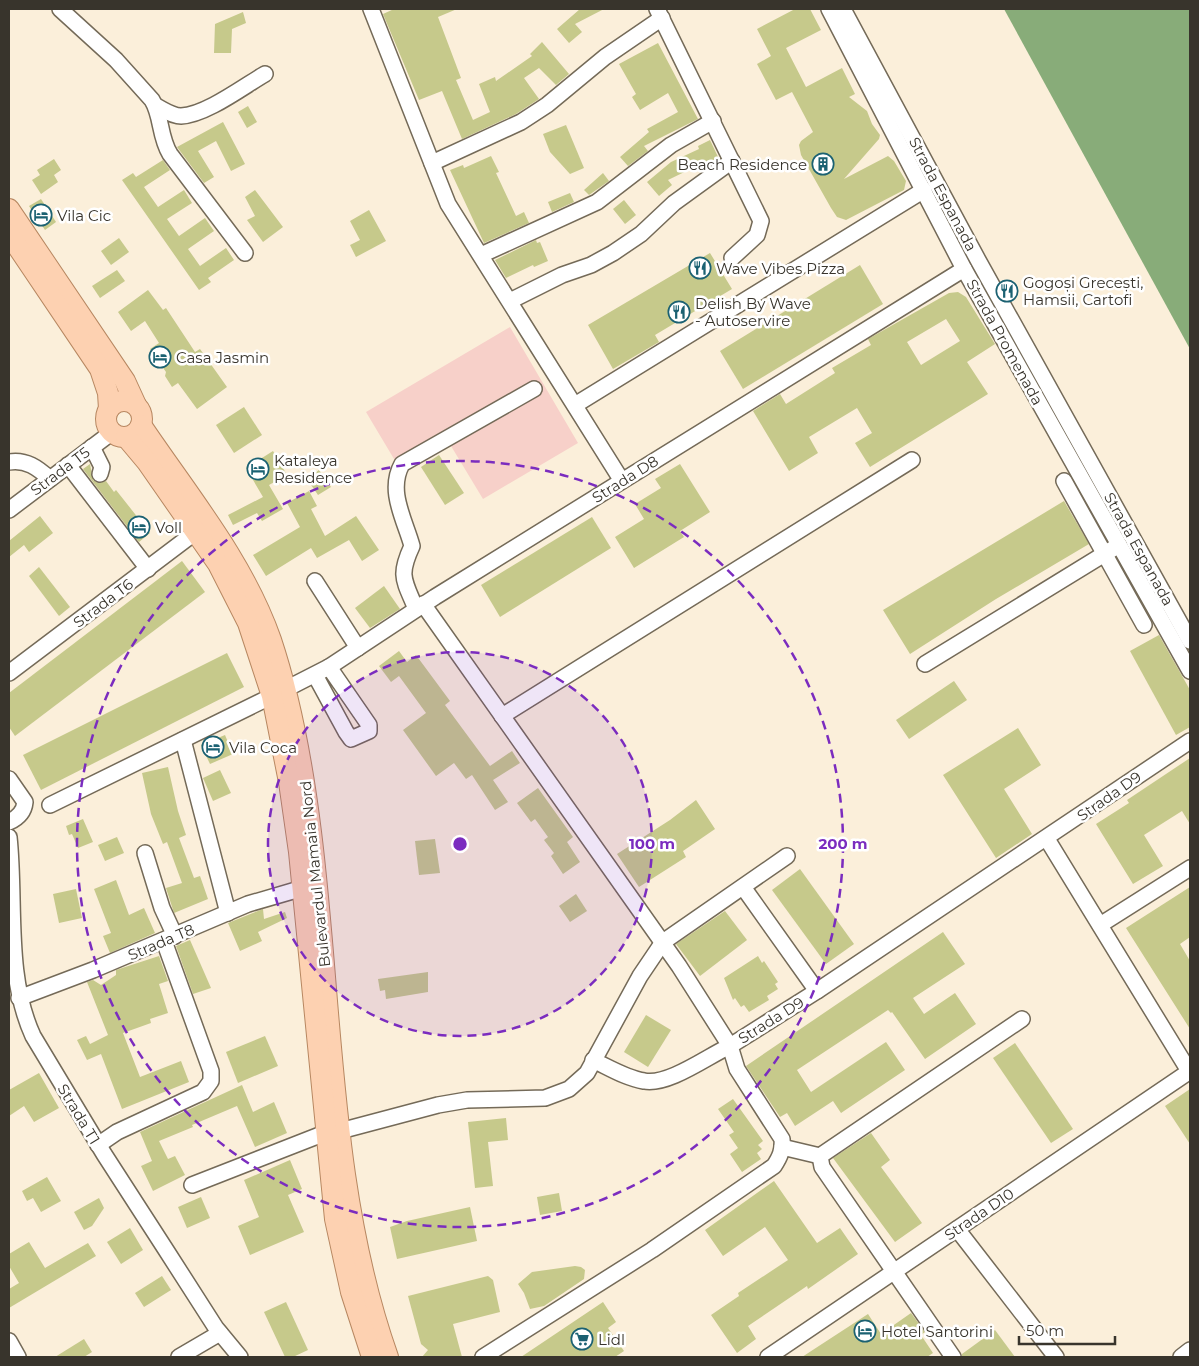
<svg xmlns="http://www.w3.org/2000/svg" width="1199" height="1366" font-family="Montserrat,sans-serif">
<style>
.green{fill:#f7d0c9}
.water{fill:#88ac79}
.building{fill:#c6c98b;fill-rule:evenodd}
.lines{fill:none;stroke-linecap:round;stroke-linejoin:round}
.minor-casing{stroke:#746a58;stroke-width:18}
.major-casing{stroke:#b78761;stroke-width:22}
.minor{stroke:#fff;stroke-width:15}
.major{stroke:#fdd1b1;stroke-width:20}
.ring{fill:none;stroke:#7b2cbf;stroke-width:2.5;stroke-dasharray:9 6}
.labels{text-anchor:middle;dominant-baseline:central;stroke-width:5;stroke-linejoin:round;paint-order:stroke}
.poi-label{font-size:15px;fill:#38342c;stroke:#fff;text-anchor:start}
.street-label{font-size:15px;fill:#38342c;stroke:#fff}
.centre{fill:#7b2cbf;stroke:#fff;stroke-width:2.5}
.ring-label{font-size:15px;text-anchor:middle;font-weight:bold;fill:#7b2cbf;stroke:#fff;stroke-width:5;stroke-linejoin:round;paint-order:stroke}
</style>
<rect width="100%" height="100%" fill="#fbefda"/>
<polygon class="green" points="510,327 578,443 483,499 448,441 400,469 366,412"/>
<polygon class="water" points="1004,9 1190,9 1190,349"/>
<g class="building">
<polygon points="394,9 457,9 438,17 461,78 456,80 473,120 490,112 479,84 495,77 496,81 532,56 530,54 542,42 569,74 556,85 539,68 524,78 539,99 516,114 462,139 442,91 419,100 383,14"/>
<polygon points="580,9 604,9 575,24 582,32 569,43 557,29"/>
<polygon points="795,9 810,9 821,30 786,48 806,87 842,68 855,94 849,97 867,111 872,124 880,135 879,139 844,179 888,156 894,161 906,181 904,190 846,220 837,217 831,208 801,155 799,145 801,141 813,132 792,92 776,100 757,64 771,56 757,29"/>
<polygon points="243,12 246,23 232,29 231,53 214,53 215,24"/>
<polygon points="658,43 698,119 644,146 648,151 628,166 620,157 649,132 647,129 678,112 668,93 640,110 632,97 636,94 619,64"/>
<polygon points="248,106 257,122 247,128 238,112"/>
<polygon points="223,122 245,164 231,171 216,141 198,151 214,177 204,183 177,147"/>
<polygon points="566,125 584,168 570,174 550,152 543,134"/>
<polygon points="710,140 719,159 708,167 705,162 668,180 672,185 659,196 647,182 671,162 699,149 698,146"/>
<polygon points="491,156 499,172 496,173 516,216 524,212 529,223 484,243 450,170 463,165 464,168"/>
<polygon points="54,159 61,170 54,175 58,182 41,194 32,180 40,175 37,170"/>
<polygon points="163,160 170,170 144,187 158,207 184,190 192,203 167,219 179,236 205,218 214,231 188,249 200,266 226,248 234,260 208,278 211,282 199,290 122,180 133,173 136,177"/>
<polygon points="603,173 609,181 589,195 584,190"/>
<polygon points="255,190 283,227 263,242 247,220 255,216 245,197"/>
<polygon points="570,193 574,202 552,212 548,202"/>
<polygon points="41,199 56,222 45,230 29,206"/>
<polygon points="624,200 636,215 625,224 613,209"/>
<polygon points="369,210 386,241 356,257 350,245 360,240 350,221"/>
<polygon points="119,238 129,252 111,265 101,251"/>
<polygon points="536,240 537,243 540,242 548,261 534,267 533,265 506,278 495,260"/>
<polygon points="710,253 732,289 655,335 659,342 613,369 588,325"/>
<polygon points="860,265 883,304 743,389 720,351"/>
<polygon points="117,270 125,281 100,298 92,286"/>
<polygon points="148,290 163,310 166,308 195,352 200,349 227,387 197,409 178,383 172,387 165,376 166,372 150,349 159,343 145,321 131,331 118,312"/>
<path d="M958,292L966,297L995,344L967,362L988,394L870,467L855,443L872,433L857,408L809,437L818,453L789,471L753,411L780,394L786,404L835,373L832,368L871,345L868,339L949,293ZM946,319L960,341L921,365L907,342Z"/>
<polygon points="244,407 262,435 234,453 216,425"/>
<polygon points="273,451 287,475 269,485 283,509 262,521 257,513 233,525 228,515 263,497 246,468"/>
<polygon points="439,455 464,493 445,505 421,467"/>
<polygon points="90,464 93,480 98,483 106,481 114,492 116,490 150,533 139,542 83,469"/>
<polygon points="680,464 710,512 680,531 684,537 634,568 615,537 644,519 635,504 661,488 655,479"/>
<polygon points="319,470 331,487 318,495 307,479"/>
<polygon points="309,491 317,506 311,509 325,536 356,516 379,550 362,561 349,540 317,558 311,548 266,576 253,555 300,527 287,503"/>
<polygon points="1064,501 1089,544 996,599 910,654 883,610"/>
<polygon points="40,516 53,533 29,552 24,545 9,557 9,541"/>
<polygon points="592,517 611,548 500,617 481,585"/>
<polygon points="182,561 205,592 15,736 9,727 9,693"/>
<polygon points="39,567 70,607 59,616 29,576"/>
<polygon points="384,586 400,609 370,628 355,608"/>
<polygon points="1159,635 1190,690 1190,727 1176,735 1130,651"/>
<polygon points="399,651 407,662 416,655 450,701 445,705 490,766 512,751 520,763 493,780 508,802 495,810 472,775 466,779 454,763 436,776 403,730 426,713 399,676 391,682 379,666"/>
<polygon points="227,653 244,687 41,790 23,755"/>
<polygon points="954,681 967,700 909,739 896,720"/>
<polygon points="1018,728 1041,765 1004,789 1032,834 996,858 943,775"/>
<polygon points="225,735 233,754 210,764 201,745"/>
<polygon points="1190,758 1190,824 1182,811 1144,835 1163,866 1133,884 1096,824 1129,803 1127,800"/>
<polygon points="168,767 178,811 186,835 179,838 194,878 200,876 208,899 174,913 166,888 182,883 167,842 163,844 151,814 142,773"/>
<polygon points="220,770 231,793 213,801 203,778"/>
<polygon points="538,788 573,837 567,842 580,862 563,874 551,856 554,853 544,840 548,837 535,819 531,822 517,803"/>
<polygon points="696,800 715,829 683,851 686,857 639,887 617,854 670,820"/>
<polygon points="83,819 93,842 78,848 72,834 69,835 66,826"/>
<polygon points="117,837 124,853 105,861 98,845"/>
<polygon points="435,839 440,873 419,875 415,841"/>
<polygon points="800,869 854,944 826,964 772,890"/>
<polygon points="116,880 129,915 144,908 155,933 110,953 103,936 111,933 94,889"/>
<polygon points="1190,887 1190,937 1180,944 1190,961 1190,1029 1126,928"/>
<polygon points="76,889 82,918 59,923 53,894"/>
<polygon points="576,894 587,911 570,922 559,906"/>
<polygon points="263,909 264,919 285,912 287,918 258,932 262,941 240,951 228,923"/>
<polygon points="725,911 747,940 700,976 676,944"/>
<polygon points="943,932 965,964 913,998 924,1014 955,993 976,1024 925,1059 892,1012 891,1013 888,1010 797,1070 811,1092 886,1042 905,1070 841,1113 833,1101 795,1126 787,1113 780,1117 746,1066"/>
<polygon points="190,940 211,988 193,994 176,946"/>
<polygon points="159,956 168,981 159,984 168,1013 150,1019 151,1023 123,1033 140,1077 181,1061 189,1082 122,1109 101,1054 87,1060 77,1040 86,1036 90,1044 108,1035 87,982 93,980 101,985 116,975 116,970"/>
<polygon points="758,956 762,963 764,961 778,982 775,984 778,989 767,996 769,1000 749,1012 744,1005 741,1007 735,998 733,1000 724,978"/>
<polygon points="428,972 428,992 386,999 385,990 380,991 378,979"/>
<polygon points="646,1015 671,1030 648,1067 624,1052"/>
<polygon points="265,1036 278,1066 238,1083 226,1052"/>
<polygon points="1015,1043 1073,1129 1051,1143 993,1058"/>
<polygon points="39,1073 59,1108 34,1122 24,1106 9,1116 9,1090"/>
<polygon points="242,1085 253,1112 274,1102 287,1133 255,1147 237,1106 192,1125 193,1127 159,1141 168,1159 175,1156 185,1175 153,1191 141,1166 152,1161 140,1132"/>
<polygon points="1190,1089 1190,1144 1165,1106"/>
<polygon points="733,1099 763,1141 758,1145 762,1149 757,1153 761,1159 742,1172 730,1154 738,1148 729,1135 734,1132 718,1109"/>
<polygon points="506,1118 508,1140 488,1142 493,1186 475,1188 468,1122"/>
<polygon points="871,1133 890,1160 881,1167 922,1223 895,1242 833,1158"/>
<polygon points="290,1160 302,1189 288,1195 304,1232 250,1255 238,1226 259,1217 244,1180"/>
<polygon points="47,1177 61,1201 41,1212 33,1198 27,1201 22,1191"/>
<polygon points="774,1181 817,1243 840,1228 858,1254 808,1289 807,1286 748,1326 756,1339 737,1353 711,1315 739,1296 738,1293 788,1260 765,1227 723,1256 705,1230"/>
<polygon points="559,1193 562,1211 540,1215 537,1197"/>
<polygon points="201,1197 210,1218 187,1228 178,1207"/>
<polygon points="99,1198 104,1208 92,1226 84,1230 74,1212"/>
<polygon points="470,1207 477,1241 397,1259 390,1227 407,1221"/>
<polygon points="130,1228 143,1250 121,1264 107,1242"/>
<polygon points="29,1242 45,1268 88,1243 96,1256 9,1308 9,1289 19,1283 9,1266 9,1254"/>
<polygon points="575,1266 581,1267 585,1270 584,1279 544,1306 530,1309 524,1293 518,1284 532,1272"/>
<polygon points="162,1276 171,1290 144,1307 135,1293"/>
<polygon points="488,1276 493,1280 500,1312 453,1324 462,1357 422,1357 428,1350 421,1344 408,1296"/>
<polygon points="286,1302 308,1350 293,1357 285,1357 264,1312"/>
<polygon points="603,1302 616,1322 608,1328 624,1351 615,1357 521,1357"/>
<polygon points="911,1313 925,1332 921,1335 933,1353 927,1357 802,1357 868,1314 881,1334"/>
<polygon points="995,1330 1015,1357 962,1357 962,1354"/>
<polygon points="84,1339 92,1352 84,1357 55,1357"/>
</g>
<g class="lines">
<g class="minor-casing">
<g id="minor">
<path d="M60,9L116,60L152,100C162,116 159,136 170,154L245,253"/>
<polyline points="371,9 448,204 622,481"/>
<polyline points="657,9 761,221 757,235 732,258"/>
<polyline points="829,9 964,269 1190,671"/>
<polyline points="843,9 978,260 1190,641"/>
<path d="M156,106C164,110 172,116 181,116C206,115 244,86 265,74"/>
<polyline points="432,163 521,122 547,105 605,57 662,18"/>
<polyline points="481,255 597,202 671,145 713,121"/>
<polyline points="510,301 562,275 591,265 613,253 641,234 674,203 732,161"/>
<polyline points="575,405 924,190"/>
<polyline points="92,447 102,467 100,474"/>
<path d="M9,462C26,459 38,468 50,479"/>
<polyline points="68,465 148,569"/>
<polyline points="1064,481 1144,625"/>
<polyline points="9,510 111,433"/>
<polyline points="315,581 358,648"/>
<path d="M423,604L679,966L730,1046C708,1056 668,1086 644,1081C626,1078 610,1068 593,1060"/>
<path d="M416,609C404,580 398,576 412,546C405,520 387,491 402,464L534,389"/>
<polyline points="925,664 1119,545"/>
<polyline points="9,673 197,531"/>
<polyline points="315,675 346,732 351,739 369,731 369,725 329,667"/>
<polyline points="286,689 329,667 435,597 964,269"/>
<polyline points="502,716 912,460"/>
<polyline points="183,740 228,913"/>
<path d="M9,779L25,802C24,812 18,818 9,822"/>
<polyline points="50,805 272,696"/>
<path d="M9,837C16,902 5,975 33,1036L104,1154L166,1250L216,1328L240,1357"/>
<polyline points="1047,839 1189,1071"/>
<polyline points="145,853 162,908 175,936"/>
<polyline points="743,887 817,991"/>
<polyline points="1100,925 1190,868"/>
<polyline points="19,998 93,970 248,904 303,888"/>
<polyline points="340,1131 438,1105 467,1100 545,1098 569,1089 587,1073 640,976 663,942 787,856"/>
<polyline points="98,1145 117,1132 203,1092 211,1081 211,1071 164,941"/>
<polyline points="782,1147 820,1156"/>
<polyline points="192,1185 325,1133"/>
<polyline points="957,1229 1056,1357"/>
<polyline points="9,1341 18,1357"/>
<polyline points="179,1357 220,1333"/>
<path d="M483,1357L652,1250L774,1166C780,1157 783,1150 782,1139L737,1069L730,1046L817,991L1190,741"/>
<polyline points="768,1357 1190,1071"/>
<polyline points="953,1357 822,1167 820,1156 1022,1019"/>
<polyline points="1181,1357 1190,1350"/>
</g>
</g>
<g class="major-casing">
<g id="major">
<polyline points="9,209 125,381 136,405"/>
<polyline points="9,234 100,369 108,393 109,409"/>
<circle cx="124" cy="419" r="18"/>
<path d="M141,425C188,495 243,560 271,640C292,703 303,767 311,832C333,1007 329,1191 388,1357"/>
<polyline points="126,437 147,462 218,564 248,623 272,696 289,782 299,852 335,1219 351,1292 372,1357"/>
</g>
</g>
<use href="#minor" class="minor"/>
<use href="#major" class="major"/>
</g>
<circle cx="460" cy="844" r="192" fill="#7b2cbf" fill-opacity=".12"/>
<g class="ring">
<circle cx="460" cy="844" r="192"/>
<circle cx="460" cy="844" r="383"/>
</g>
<defs>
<g id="building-ring" transform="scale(1.125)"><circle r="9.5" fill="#fff" stroke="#1b6172" stroke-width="1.5"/><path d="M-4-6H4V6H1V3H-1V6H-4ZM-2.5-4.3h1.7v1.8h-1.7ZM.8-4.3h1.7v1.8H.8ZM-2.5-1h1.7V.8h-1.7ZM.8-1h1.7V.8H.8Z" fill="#1b6172"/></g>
<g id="hotel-ring" transform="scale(1.125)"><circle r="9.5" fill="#fff" stroke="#1b6172" stroke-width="1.5"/><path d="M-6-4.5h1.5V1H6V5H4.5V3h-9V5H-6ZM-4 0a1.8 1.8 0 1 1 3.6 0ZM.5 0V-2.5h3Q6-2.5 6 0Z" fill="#1b6172"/></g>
<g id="restaurant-ring" transform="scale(1.125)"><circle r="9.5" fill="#fff" stroke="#1b6172" stroke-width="1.5"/><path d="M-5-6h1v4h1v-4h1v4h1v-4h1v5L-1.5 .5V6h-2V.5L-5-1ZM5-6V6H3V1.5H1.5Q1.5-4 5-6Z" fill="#1b6172"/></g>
<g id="supermarket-ring" transform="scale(1.125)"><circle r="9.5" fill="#fff" stroke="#1b6172" stroke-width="1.5"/><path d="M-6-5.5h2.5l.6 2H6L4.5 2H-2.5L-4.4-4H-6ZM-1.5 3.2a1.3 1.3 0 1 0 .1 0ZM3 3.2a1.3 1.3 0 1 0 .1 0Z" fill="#1b6172"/></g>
</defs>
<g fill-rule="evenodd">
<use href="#building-ring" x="823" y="164"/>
<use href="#hotel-ring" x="41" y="215"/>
<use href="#restaurant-ring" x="700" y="268"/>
<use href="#restaurant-ring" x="1007" y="291"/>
<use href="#restaurant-ring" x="679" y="312"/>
<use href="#hotel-ring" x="160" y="357"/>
<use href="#hotel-ring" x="258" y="469"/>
<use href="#hotel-ring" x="139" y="527"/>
<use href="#hotel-ring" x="213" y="747"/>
<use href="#hotel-ring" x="865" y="1331"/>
<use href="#supermarket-ring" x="582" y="1339"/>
</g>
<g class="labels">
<g class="poi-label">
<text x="807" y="164" text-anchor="end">Beach Residence</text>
<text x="57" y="215">Vila Cic</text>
<text x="716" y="268">Wave Vibes Pizza</text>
<text x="1023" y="282">Gogoși Grecești,<tspan x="1023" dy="17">Hamsii, Cartofi</tspan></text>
<text x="695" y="303">Delish By Wave<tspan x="695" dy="17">- Autoservire</tspan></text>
<text x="176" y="357">Casa Jasmin</text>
<text x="274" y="460">Kataleya<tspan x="274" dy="17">Residence</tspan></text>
<text x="155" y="527">Voll</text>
<text x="229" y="747">Vila Coca</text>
<text x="881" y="1331">Hotel Santorini</text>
<text x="598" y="1339">Lidl</text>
</g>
<g class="street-label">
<text transform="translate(943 194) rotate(62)">Strada Espanada</text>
<text transform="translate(1005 342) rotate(61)">Strada Promenada</text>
<text transform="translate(60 471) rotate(-37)">Strada T5</text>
<text transform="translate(625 479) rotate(-32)">Strada D8</text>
<text transform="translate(1139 549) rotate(61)">Strada Espanada</text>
<text transform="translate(103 603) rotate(-37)">Strada T6</text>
<text transform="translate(1109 796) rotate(-35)">Strada D9</text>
<text transform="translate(315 874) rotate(-96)">Bulevardul Mamaia Nord</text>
<text transform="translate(161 942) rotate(-23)">Strada T8</text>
<text transform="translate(771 1020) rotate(-32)">Strada D9</text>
<text transform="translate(79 1114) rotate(59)">Strada T1</text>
<text transform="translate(979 1214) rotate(-34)">Strada D10</text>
</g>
</g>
<circle cx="460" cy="844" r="8" class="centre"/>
<g class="ring-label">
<text x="652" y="849">100 m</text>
<text x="843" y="849">200 m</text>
</g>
<rect width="1199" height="1366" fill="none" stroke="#38342c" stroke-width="20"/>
<path d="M1019 1336v8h96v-8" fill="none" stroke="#38342c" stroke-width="2.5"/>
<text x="1026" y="1336" font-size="15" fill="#38342c" stroke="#ffffff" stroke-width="4" paint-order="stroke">50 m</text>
</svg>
